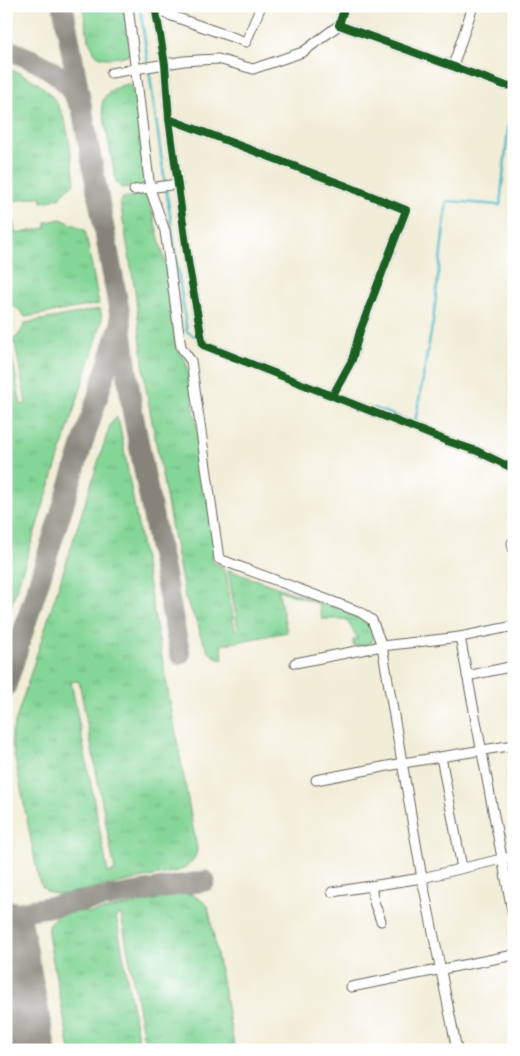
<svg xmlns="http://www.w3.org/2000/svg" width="520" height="1056" font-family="'Gochi Hand',sans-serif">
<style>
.grass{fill:url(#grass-tufts);stroke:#50795a;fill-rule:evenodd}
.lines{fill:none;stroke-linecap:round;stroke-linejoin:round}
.stream{stroke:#4cb7c8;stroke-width:2.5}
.taxiway{stroke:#86847a;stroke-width:21}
.runway{stroke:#86847a;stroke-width:54}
.minor-casing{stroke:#67655d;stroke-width:11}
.minor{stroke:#fff;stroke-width:9}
.cycleway-casing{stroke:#fff;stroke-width:11}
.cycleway{stroke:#1b5e20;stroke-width:8}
</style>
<defs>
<pattern id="grass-tufts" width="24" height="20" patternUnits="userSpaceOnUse" patternTransform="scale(1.25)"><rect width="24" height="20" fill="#84d697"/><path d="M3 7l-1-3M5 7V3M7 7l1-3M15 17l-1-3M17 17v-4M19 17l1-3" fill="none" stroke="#71b782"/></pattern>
</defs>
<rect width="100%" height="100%" fill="#fff"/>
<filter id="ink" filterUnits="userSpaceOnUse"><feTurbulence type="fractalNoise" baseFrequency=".02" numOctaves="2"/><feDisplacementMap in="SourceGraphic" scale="10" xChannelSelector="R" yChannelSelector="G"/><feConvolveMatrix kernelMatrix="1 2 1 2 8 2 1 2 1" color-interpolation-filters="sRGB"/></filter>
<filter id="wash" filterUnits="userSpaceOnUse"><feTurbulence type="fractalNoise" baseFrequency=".0096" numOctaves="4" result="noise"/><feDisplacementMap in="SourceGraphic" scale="20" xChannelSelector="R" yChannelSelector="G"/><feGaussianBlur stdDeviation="1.12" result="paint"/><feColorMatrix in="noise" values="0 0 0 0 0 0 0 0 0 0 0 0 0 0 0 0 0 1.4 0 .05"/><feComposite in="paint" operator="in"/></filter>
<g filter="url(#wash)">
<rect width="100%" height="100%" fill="#f1edd7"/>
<g class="grass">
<path d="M83,6H123L131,51L129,55C122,57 104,60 98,56C87,47 85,19 83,6Z"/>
<path d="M6,68C70,90 66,124 75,182L58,199L42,202L41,196L9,202L16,234L46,228V222L61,219L85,230L99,304L25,317C20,309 15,305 6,306Z"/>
<path d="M128,84L132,85L135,90L145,184L141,186L121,188L116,181L102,107C102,93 115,87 128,84Z"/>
<path d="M143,194L147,197L150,203L165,262L175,343L178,350L186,361L217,551L212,556L213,563L221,566L226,574L235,630L238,629L228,570L354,614C365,620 377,628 372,642C367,645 358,647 353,645V640L358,639L346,619H322L319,604L278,590L287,632L221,645L223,659H218L208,651L200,635L199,627L185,598L146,389L135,290L120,202L123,198Z"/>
<path d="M100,309L102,319L99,332L6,622V341C17,340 21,333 25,323ZM15,343L26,404L21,405L10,344Z"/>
<path d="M116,417L119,422L197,849C196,861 188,866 178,871L65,894C51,894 46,894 39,881L12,743V732L110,425ZM79,681L115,871L108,873L71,682Z"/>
<path d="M177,892C191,894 198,896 208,906L235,1050H146L121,914L116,916L140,1050H70L49,940C49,936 47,931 48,928C50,916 70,908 81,910C84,911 86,912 89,913L170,897Z"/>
</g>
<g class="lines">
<g class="stream">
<polyline points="140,6 148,64"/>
<polyline points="149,70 165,183"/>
<polyline points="166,188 187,332 199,338"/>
<polyline points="204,341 230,351"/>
<polyline points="374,408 415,423 433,321 447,201 500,205 514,75"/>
</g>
<g class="taxiway">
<polyline points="63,6 120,315 132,409 180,654"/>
<path d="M6,49C35,60 64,71 77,101"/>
<polyline points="6,686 119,329"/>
<polyline points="6,914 205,881"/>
</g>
<polyline class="runway" points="6,927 29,1050"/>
</g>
</g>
<g filter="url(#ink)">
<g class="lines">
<g class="minor-casing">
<g id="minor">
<polyline points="128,6 150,189 165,231 181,347 191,361 219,559 360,612 372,620 382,646 422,878 457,1050"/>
<polyline points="155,6 165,64 169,119 189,267 203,345 447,441 477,451 514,469"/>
<polyline points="345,6 339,25 504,85 514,86"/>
<polyline points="155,10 246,42 261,6"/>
<polyline points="453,66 473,6"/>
<polyline points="111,73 184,61 198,60 218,59 253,69 303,52 339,25"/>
<polyline points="169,119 344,185 406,210 360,331 352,360 333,395"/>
<polyline points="134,190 178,184"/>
<polyline points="512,543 514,552"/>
<polyline points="460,637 514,921"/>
<polyline points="295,663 382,646 460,637 514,626"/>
<polyline points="467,676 514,666"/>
<polyline points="441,757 462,868"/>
<polyline points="316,780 403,763 514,745"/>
<polyline points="371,886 374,902 381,921"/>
<polyline points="332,892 422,878 514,856"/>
<polyline points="351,987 514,955"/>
</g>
</g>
<use href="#minor" class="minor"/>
<g class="cycleway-casing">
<g id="cycleway">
<polyline points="155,6 165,64 169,119 189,267 203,345 447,441 477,451 514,469"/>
<polyline points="345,6 339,25 504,85 514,86"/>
<polyline points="169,119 344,185 406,210 360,331 352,360 333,395"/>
</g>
</g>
<use href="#cycleway" class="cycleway"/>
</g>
</g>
<rect width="520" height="1056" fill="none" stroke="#fff" stroke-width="25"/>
</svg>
